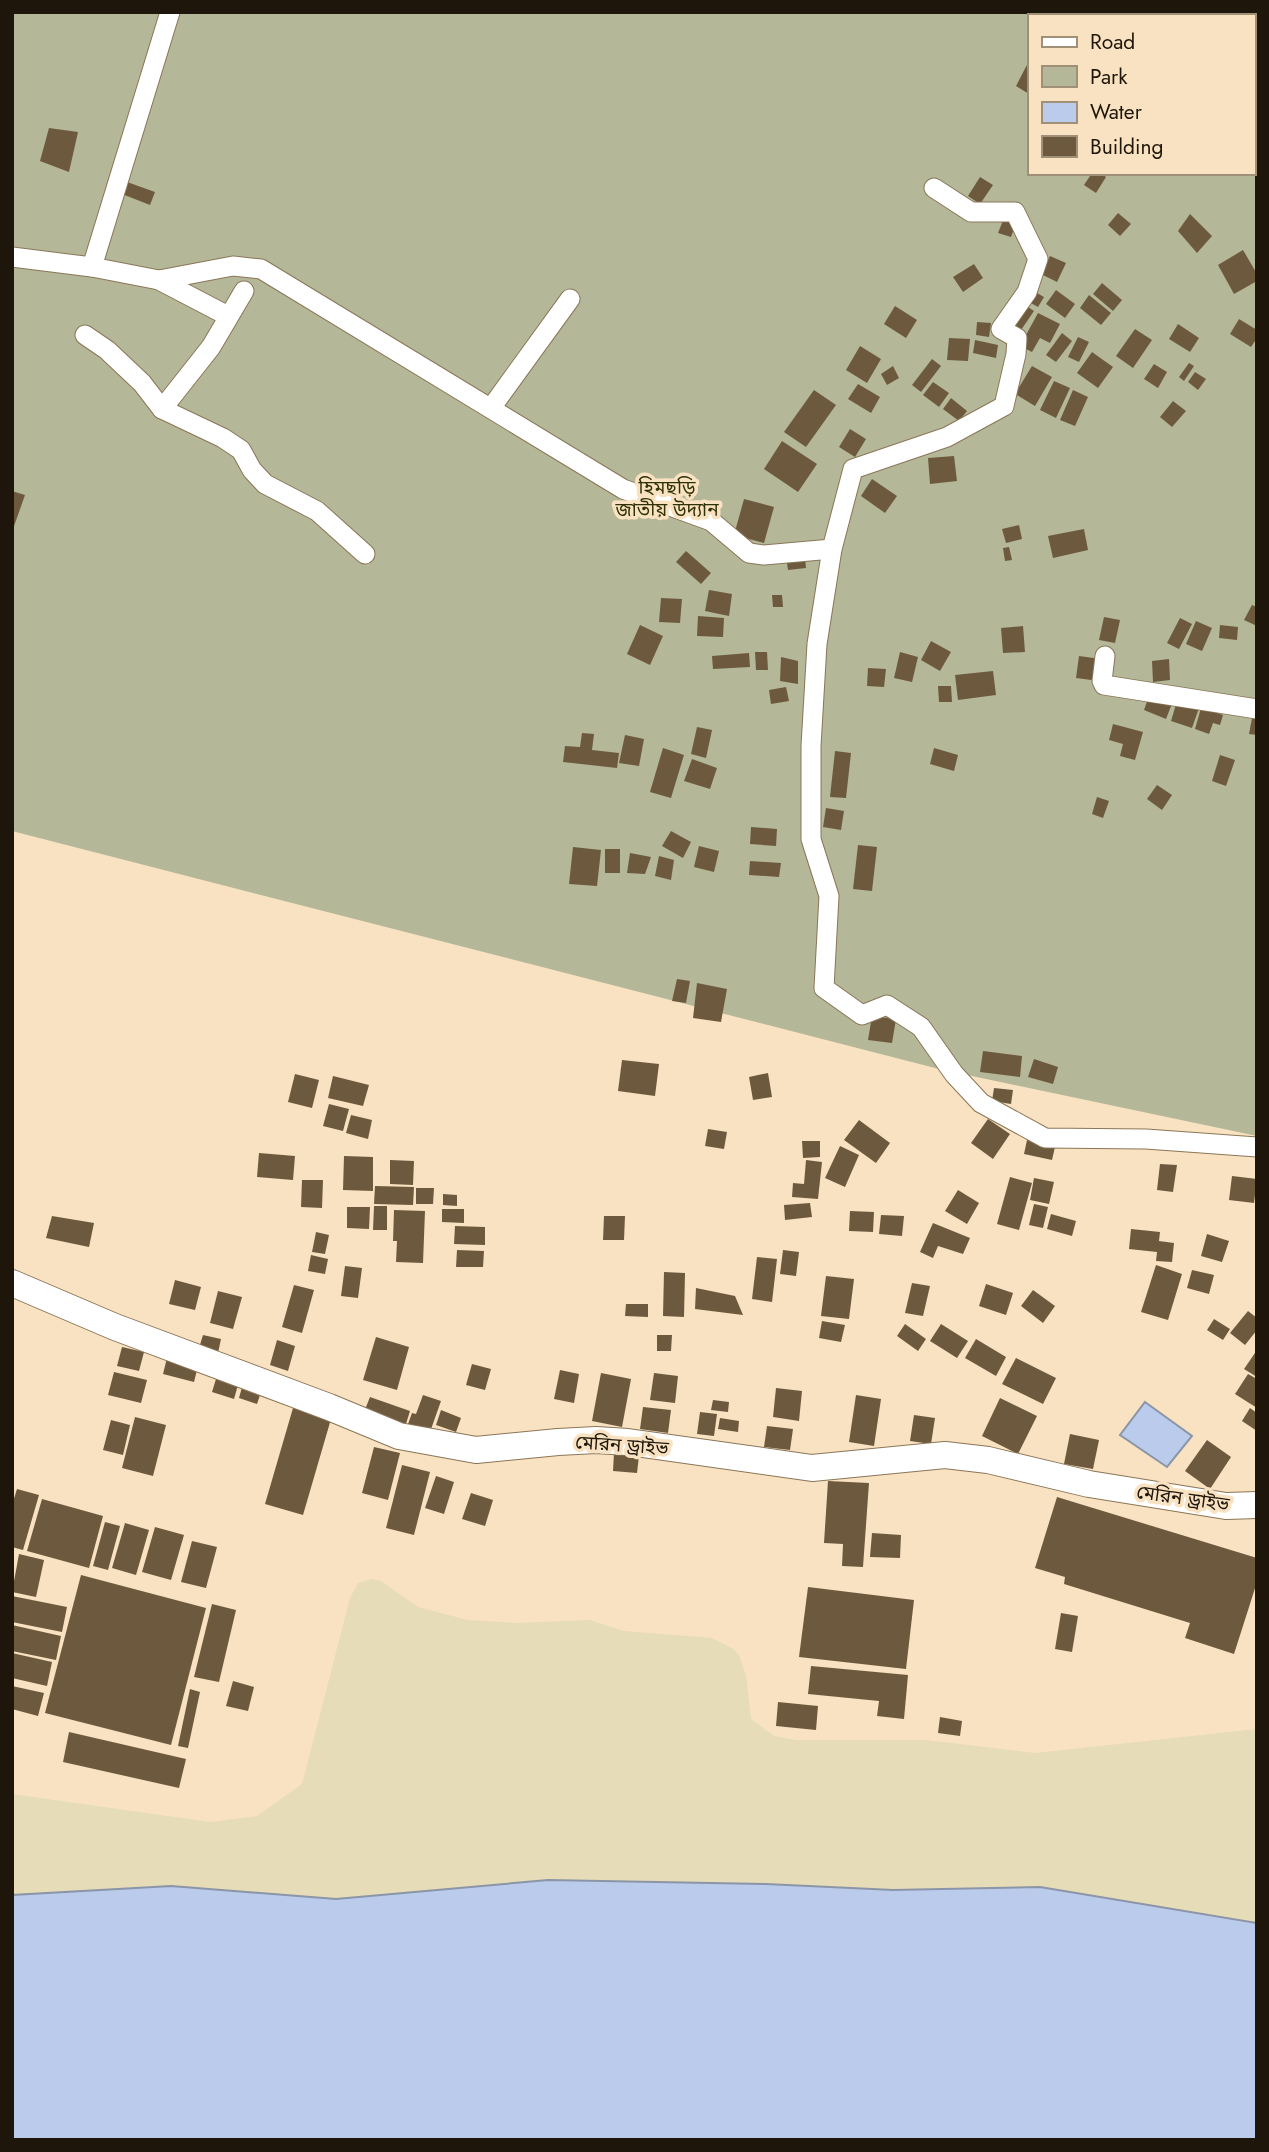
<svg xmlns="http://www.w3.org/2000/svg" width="1269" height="2152" font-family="Jost,'Noto Sans Bengali',sans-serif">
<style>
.green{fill:#b4b798;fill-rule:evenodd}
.sand{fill:#e6dcb7}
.water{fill:#bacbeb;stroke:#8b95a8;stroke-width:2}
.building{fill:#6d5a3e}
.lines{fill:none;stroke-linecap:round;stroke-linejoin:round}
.street-casing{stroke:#8a7658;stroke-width:21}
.secondary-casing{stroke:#8a7658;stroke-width:28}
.street{stroke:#fff;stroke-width:19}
.secondary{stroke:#fff;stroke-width:26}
.labels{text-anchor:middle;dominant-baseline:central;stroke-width:7;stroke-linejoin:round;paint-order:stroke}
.park-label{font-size:19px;fill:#2f3104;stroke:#f9e2c1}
.street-label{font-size:19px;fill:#1e160a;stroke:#f9e2c1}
</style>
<rect width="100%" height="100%" fill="#f9e2c1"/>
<path class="green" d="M12,12H1257V1136L939,1069L12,831ZM1029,16H1253V173H1029Z"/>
<polygon class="sand" points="372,1579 381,1581 418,1607 468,1620 517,1623 589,1620 624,1631 712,1638 732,1648 739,1655 746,1676 751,1719 774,1736 796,1740 926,1740 1035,1753 1257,1729 1257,1923 1040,1887 893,1890 766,1884 548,1880 336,1899 171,1886 12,1895 12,1794 210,1822 257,1816 302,1784 350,1598 358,1583"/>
<g class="water">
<polygon points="1145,1402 1192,1436 1167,1467 1120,1435"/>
<polygon points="548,1880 766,1884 893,1890 1040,1887 1257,1923 1257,2140 12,2140 12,1895 171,1886 336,1899"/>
</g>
<g class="building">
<polygon points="1029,61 1029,94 1016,86"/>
<polygon points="49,128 78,132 69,172 40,161"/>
<polygon points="1092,173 1100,173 1106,177 1096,193 1084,185"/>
<polygon points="980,177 993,185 980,204 968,196"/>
<polygon points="127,182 155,192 150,205 122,194"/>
<polygon points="1118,213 1131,224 1120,236 1108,225"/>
<polygon points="1190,214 1212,236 1197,253 1178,231"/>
<polygon points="1004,218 1016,223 1011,237 998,233"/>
<polygon points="1243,250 1257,274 1257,281 1234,294 1218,265"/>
<polygon points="1050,256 1066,263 1057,282 1041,274"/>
<polygon points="974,264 983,278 963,292 953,277"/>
<polygon points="1102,283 1122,300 1113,311 1093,294"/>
<polygon points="1056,290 1075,304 1065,318 1046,304"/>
<polygon points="1035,292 1044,297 1038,307 1029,302"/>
<polygon points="1089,295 1111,313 1101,325 1080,308"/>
<polygon points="1025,305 1034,311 1019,333 1010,328"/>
<polygon points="895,306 917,320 906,338 884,324"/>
<polygon points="1038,313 1060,324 1050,343 1040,338 1032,352 1020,346"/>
<polygon points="1239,319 1257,330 1257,338 1251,347 1230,334"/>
<polygon points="977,322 991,323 989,337 976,335"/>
<polygon points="1178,324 1199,338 1190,352 1169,339"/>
<polygon points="1135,329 1152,340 1133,368 1116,356"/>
<polygon points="1062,333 1072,341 1056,362 1046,355"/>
<polygon points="1078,337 1089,342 1079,362 1068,357"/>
<polygon points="949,338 970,339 968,361 947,360"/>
<polygon points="975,340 998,345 996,358 973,353"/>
<polygon points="860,346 881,359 867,383 846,370"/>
<polygon points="1092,352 1113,367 1098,388 1077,373"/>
<polygon points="932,359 941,366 921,392 912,385"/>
<polygon points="1189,363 1194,366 1184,381 1179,377"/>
<polygon points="1154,364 1167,372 1158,388 1144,379"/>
<polygon points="893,366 899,378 887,385 881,374"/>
<polygon points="1032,366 1052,377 1035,406 1015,394"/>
<polygon points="1195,372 1206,379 1198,390 1188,382"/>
<polygon points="1054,381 1070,388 1056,418 1040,410"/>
<polygon points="933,382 949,393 939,407 923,395"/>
<polygon points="858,384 880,397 871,413 848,399"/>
<polygon points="814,390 836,405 806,447 784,432"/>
<polygon points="1073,390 1088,397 1075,426 1060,420"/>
<polygon points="951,398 967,411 959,421 943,409"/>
<polygon points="1173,401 1186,411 1172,427 1160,417"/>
<polygon points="850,429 866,439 855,457 839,447"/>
<polygon points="782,441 817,464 798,492 764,469"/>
<polygon points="954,456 957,481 930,484 928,458"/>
<polygon points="872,479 897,496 885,513 861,496"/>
<polygon points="12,491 25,495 13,529 12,529"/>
<polygon points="744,499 774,507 764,543 734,535"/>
<polygon points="1019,525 1022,539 1006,543 1002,529"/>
<polygon points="1084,529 1088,550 1053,558 1048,536"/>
<polygon points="1009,547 1012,560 1005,561 1003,548"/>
<polygon points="804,548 806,568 788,570 785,550"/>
<polygon points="686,551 711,573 701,584 676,562"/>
<polygon points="709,590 732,594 729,616 705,611"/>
<polygon points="772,595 782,595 783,607 773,607"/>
<polygon points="661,598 682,599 680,623 659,622"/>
<polygon points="1252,605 1257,607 1257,626 1244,620"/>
<polygon points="698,616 724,618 723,637 697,636"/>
<polygon points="1104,617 1120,620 1115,643 1099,640"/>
<polygon points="1180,618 1192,624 1179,649 1167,643"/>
<polygon points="1196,621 1212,628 1202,651 1186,644"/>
<polygon points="640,625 663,636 650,665 627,654"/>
<polygon points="1220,625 1238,627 1237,640 1219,638"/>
<polygon points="1023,626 1025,652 1003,653 1001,628"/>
<polygon points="931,641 951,652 940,671 921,660"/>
<polygon points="755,652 767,652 768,670 756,670"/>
<polygon points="900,652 918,657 912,682 894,678"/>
<polygon points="749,653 750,667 713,669 712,656"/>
<polygon points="1079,656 1101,659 1099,681 1076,678"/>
<polygon points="781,657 798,661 798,684 780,681"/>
<polygon points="1169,659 1170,680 1153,682 1152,661"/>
<polygon points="868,668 886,669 884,687 867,686"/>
<polygon points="993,671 996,695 958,700 955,675"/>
<polygon points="938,686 951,686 952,702 939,702"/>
<polygon points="786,687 789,701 771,704 769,690"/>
<polygon points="1150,693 1173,701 1166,719 1144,710"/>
<polygon points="1177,701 1199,708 1192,728 1171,721"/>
<polygon points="1201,708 1223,715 1220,725 1213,723 1209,734 1195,729"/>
<polygon points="1253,713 1257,714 1257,735 1249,734"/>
<polygon points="1113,724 1143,732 1135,760 1120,756 1123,744 1109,740"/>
<polygon points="697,727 712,730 706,758 691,754"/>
<polygon points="582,733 594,734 592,750 619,753 617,768 563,762 565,746 580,747"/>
<polygon points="625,735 644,739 639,766 619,763"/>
<polygon points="663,748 684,755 671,798 650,792"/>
<polygon points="934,748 958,755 954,771 930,764"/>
<polygon points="835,751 851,753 846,798 830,797"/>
<polygon points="1220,755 1235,760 1226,786 1212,781"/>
<polygon points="692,759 717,768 710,789 684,781"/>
<polygon points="1157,785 1172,795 1162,810 1147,799"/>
<polygon points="1097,797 1109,801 1103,818 1092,814"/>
<polygon points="826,808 844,811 841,830 823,827"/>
<polygon points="751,827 777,829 776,846 750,844"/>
<polygon points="671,831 691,842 683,858 662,846"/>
<polygon points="858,845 877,847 872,891 853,889"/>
<polygon points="699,846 719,851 714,872 694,867"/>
<polygon points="573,847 601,850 597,886 569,884"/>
<rect x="605" y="849" width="15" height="24"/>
<polygon points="630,853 651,857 645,874 627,873"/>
<polygon points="659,856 674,860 671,880 655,876"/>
<polygon points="750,861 781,863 779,877 749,875"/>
<polygon points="677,979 690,981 686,1003 672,1001"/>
<polygon points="697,983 727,989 721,1022 693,1018"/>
<polygon points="872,1016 896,1019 892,1043 868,1040"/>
<polygon points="983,1051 1022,1056 1020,1077 980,1072"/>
<polygon points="1034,1059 1058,1067 1053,1084 1028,1077"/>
<polygon points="622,1060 659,1064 655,1096 618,1091"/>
<polygon points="768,1073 772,1097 753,1100 749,1077"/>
<polygon points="295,1074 319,1080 312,1108 288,1102"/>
<polygon points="333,1076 369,1085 363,1106 328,1098"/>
<polygon points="994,1088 1013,1090 1011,1104 992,1101"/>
<polygon points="329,1104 349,1109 343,1131 323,1126"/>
<polygon points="351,1115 372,1120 368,1139 346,1133"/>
<polygon points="988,1119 1010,1134 993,1159 971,1143"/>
<polygon points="859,1120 890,1143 876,1163 844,1140"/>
<polygon points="708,1129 727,1132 724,1149 705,1146"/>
<polygon points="1027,1140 1055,1147 1052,1160 1024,1154"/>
<polygon points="802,1141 820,1141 820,1157 803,1158"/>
<polygon points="840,1146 859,1155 845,1187 825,1178"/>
<polygon points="259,1153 295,1156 293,1180 257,1177"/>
<polygon points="344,1156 373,1157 373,1191 343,1190"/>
<polygon points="390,1160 414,1161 413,1185 390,1184"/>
<polygon points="806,1160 822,1162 818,1199 792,1197 793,1183 804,1184"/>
<polygon points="1160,1164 1177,1165 1173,1192 1157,1190"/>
<polygon points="1232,1176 1257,1179 1254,1203 1229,1200"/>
<polygon points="1010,1177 1032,1183 1019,1230 997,1224"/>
<polygon points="1034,1178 1054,1182 1049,1204 1030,1200"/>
<polygon points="302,1180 323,1180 322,1208 301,1207"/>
<polygon points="375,1186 414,1187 413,1205 374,1204"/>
<polygon points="416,1188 434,1188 433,1204 416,1204"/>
<polygon points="958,1190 979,1203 967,1224 945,1211"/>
<polygon points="443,1194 457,1195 457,1206 443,1205"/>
<polygon points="810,1203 812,1217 785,1220 784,1205"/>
<polygon points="1034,1204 1048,1207 1043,1228 1029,1225"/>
<polygon points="374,1206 387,1206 387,1230 373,1230"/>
<polygon points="347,1207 370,1207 369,1229 347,1228"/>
<polygon points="442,1209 464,1209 464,1223 442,1222"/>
<polygon points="394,1210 425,1211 423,1263 396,1262 397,1241 393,1241"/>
<polygon points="850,1211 874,1212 873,1232 849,1231"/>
<polygon points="1051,1214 1076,1221 1072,1236 1047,1229"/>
<polygon points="881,1215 904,1216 902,1236 879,1234"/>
<polygon points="52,1216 94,1223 89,1247 46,1238"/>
<polygon points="604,1216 625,1216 624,1240 603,1240"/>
<polygon points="933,1223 970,1238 963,1254 938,1246 933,1258 920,1252"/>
<polygon points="455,1226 485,1227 485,1245 454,1244"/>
<polygon points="1131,1229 1160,1232 1159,1241 1174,1243 1172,1262 1156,1261 1157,1252 1129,1249"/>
<polygon points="316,1232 329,1235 325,1254 312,1252"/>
<polygon points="1207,1234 1229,1241 1222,1262 1201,1256"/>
<polygon points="457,1250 484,1251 483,1267 456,1267"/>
<polygon points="783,1250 799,1252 796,1276 780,1274"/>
<polygon points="311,1255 328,1259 325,1274 308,1271"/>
<polygon points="757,1257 777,1259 772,1302 752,1299"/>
<polygon points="1156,1265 1182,1274 1168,1320 1141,1312"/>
<polygon points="345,1266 362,1268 358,1298 341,1296"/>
<polygon points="1192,1270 1214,1275 1209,1294 1187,1288"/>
<polygon points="664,1272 685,1273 684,1317 663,1316"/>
<polygon points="826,1276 854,1279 849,1319 821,1316"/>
<polygon points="175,1280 201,1287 195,1310 169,1304"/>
<polygon points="912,1283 930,1286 923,1316 905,1313"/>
<polygon points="986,1284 1013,1293 1006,1315 979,1306"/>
<polygon points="294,1285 314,1290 302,1333 282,1327"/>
<polygon points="696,1288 735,1296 743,1315 695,1309"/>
<polygon points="1033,1290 1055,1306 1043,1323 1021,1306"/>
<polygon points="218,1291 242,1297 233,1329 210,1323"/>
<polygon points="626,1304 648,1304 648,1317 625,1316"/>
<polygon points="1248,1311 1257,1318 1257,1330 1245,1345 1230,1333"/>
<polygon points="1214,1319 1230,1329 1223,1340 1207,1330"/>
<polygon points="822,1321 845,1325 841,1342 819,1338"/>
<polygon points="905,1324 926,1339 918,1351 897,1336"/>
<polygon points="941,1324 968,1341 957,1358 930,1341"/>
<polygon points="203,1335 221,1339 218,1353 199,1348"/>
<polygon points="657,1335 672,1335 671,1351 657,1351"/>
<polygon points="376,1337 409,1347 397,1390 363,1380"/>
<polygon points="976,1339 1006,1357 996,1376 965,1358"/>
<polygon points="277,1340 295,1346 288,1371 270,1365"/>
<polygon points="122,1347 144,1352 139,1371 117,1366"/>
<polygon points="1257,1350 1257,1377 1244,1369"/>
<polygon points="167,1358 198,1366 194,1382 163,1374"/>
<polygon points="1016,1358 1056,1378 1043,1404 1002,1384"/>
<polygon points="472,1364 491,1369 485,1390 466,1385"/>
<polygon points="560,1370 579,1374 574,1403 554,1399"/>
<polygon points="114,1372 147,1380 141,1403 108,1395"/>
<polygon points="601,1373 631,1379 622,1427 592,1421"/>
<polygon points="654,1373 678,1376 675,1403 650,1400"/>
<polygon points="1248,1374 1257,1379 1257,1408 1235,1394"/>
<polygon points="216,1379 238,1385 234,1399 212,1392"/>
<polygon points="242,1387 261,1392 257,1404 239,1398"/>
<polygon points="776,1388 802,1391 799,1421 773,1417"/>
<polygon points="423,1395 441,1401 430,1432 408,1424 412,1413 416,1414"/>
<polygon points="856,1395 881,1399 874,1446 849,1442"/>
<polygon points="370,1397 410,1411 405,1427 364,1412"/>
<polygon points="1000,1398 1037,1416 1018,1454 982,1436"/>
<polygon points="713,1400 729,1402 728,1412 711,1410"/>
<polygon points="643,1407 671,1410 668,1433 640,1429"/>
<polygon points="293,1408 331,1419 303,1515 265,1504"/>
<polygon points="1250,1408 1257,1413 1257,1431 1242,1421"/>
<polygon points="441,1410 461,1418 456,1432 436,1425"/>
<polygon points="700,1412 717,1414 714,1436 697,1434"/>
<polygon points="914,1415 935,1418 931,1444 910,1441"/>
<polygon points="135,1417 166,1425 153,1476 122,1468"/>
<polygon points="720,1418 739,1421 738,1432 718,1429"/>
<polygon points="111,1420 130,1425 123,1455 103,1450"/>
<polygon points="767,1426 793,1429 790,1450 764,1447"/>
<polygon points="1070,1434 1099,1440 1093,1469 1064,1464"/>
<polygon points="1207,1440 1231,1457 1210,1489 1185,1471"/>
<polygon points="374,1447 400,1453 388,1500 362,1493"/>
<polygon points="614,1453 639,1456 637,1473 613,1471"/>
<polygon points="402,1465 430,1472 414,1535 386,1528"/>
<polygon points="436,1476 454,1482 444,1514 425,1508"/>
<polygon points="828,1481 869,1483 863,1567 842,1566 843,1544 824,1543"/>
<polygon points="17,1489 39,1495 23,1550 12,1547 12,1505"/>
<polygon points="471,1493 493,1500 485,1526 462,1519"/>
<polygon points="1057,1497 1257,1558 1257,1582 1234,1654 1185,1638 1190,1623 1064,1584 1065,1577 1035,1568"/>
<polygon points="42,1499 103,1516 89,1568 27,1551"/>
<polygon points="105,1522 120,1526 108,1570 93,1566"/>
<polygon points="125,1523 149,1530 136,1575 112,1568"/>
<polygon points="155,1527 184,1535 171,1580 142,1572"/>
<polygon points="872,1533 901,1535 900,1558 870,1557"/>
<polygon points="192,1541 217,1547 206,1588 181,1582"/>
<polygon points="19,1554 44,1560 36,1597 12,1592"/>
<polygon points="81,1575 206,1608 171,1745 45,1713"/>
<polygon points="808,1587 914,1600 906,1669 799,1657"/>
<polygon points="12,1596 67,1607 62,1632 12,1622"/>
<polygon points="212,1604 236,1610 219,1682 194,1677"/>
<polygon points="1061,1613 1078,1616 1072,1652 1055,1649"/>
<polygon points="12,1625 61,1636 56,1660 12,1651"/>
<polygon points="12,1653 52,1662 47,1686 12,1678"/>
<polygon points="811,1666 908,1675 904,1719 877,1716 879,1701 808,1694"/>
<polygon points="233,1681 254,1687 248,1711 226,1706"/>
<polygon points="12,1686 44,1693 38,1716 12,1709"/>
<polygon points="190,1689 200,1692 188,1748 178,1746"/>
<polygon points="778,1702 818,1706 816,1730 776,1726"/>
<polygon points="940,1717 962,1721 960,1736 938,1733"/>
<polygon points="69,1732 186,1759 179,1788 63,1762"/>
</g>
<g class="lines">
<g class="street-casing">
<g id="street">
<polyline points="934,188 971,212 1015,212 1038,259 1027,292 1001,329 1017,338 1016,354 1004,406 947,437 853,469 832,549 817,644 811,746 811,839 829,896 824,988 862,1015 887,1005 921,1027 954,1074 981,1103 1045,1138 1146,1139 1257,1147"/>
<polyline points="12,257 92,267 159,280 233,266 261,269 623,489 711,521 749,553 764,555 832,549"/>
<polyline points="92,267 170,12"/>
<polyline points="159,280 228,316"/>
<polyline points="85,335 107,350 142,383 162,409 223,438 241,450 252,470 265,484 317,511 365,554"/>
<polyline points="491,408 570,299"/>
<polyline points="162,409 211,347 244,291"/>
<polyline points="1105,656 1102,681 1104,685 1257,709"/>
</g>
</g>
<g class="secondary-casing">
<polyline id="secondary" points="12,1283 115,1327 329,1407 399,1436 476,1450 558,1442 596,1440 628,1442 812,1468 945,1455 988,1460 1089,1484 1226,1506 1257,1505"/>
</g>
<use href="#street" class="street"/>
<use href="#secondary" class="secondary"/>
</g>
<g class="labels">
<g class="park-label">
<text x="667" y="487">হিমছড়ি<tspan x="667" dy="22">জাতীয় উদ্যান</tspan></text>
</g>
<g class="street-label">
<text transform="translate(622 1445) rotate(4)">মেরিন ড্রাইভ</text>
<text transform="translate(1183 1498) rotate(8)">মেরিন ড্রাইভ</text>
</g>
</g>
<rect width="1269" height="2152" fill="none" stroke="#1e160a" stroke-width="28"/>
<rect x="1028" y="14" width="228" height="161" fill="#f9e2c1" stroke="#a19078" stroke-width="2"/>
<rect x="1042" y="37" width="35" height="10" fill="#ffffff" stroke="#a19078" stroke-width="2"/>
<text x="1090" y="49" font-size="21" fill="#1e160a">Road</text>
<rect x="1042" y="66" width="35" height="21" fill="#b4b798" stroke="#a19078" stroke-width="2"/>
<text x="1090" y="84" font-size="21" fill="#1e160a">Park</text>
<rect x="1042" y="102" width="35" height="21" fill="#bacbeb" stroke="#a19078" stroke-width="2"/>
<text x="1090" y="119" font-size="21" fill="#1e160a">Water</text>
<rect x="1042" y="136" width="35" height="21" fill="#6d5a3e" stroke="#a19078" stroke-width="2"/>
<text x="1090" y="154" font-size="21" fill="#1e160a">Building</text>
</svg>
